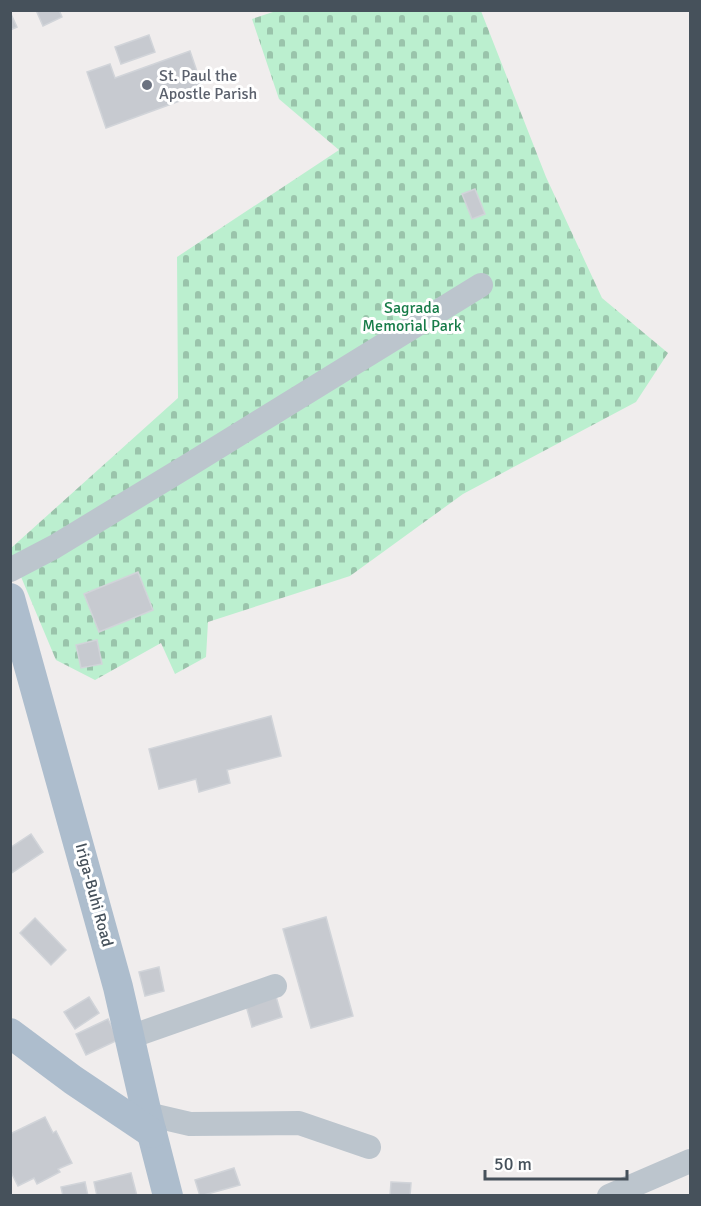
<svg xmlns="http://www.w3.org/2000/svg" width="701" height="1206" font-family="Signika,sans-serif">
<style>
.cemetery{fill:url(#cemetery-stones)}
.building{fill:#c7cad0;stroke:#d1d4d9;stroke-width:1.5}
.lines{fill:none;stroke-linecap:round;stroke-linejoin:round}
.minor{stroke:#bcc5cd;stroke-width:24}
.major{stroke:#adbdcd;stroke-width:30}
.worship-dot{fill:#6b7280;stroke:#fff;stroke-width:2}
.labels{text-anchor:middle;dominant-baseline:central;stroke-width:6;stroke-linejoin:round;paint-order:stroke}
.worship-label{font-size:16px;fill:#5b616d;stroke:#fff;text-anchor:start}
.park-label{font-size:16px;fill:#177c49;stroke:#fff}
.street-label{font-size:16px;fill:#46515b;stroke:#fff}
</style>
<defs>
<pattern id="cemetery-stones" width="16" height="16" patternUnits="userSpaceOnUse" patternTransform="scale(1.5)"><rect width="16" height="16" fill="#bbefcf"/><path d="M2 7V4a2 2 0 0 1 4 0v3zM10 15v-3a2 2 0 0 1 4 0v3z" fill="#9ac4ab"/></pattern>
</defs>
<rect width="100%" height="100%" fill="#f0eded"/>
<polygon class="cemetery" points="279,10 481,11 546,177 602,298 668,353 636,402 463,494 350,576 208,622 206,657 175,674 161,643 95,680 56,660 11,553 10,549 178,398 177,257 339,150 279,99 252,19"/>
<g class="building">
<polygon points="36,10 59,10 62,17 43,26"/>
<polygon points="11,14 17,27 10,30 10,15"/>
<polygon points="149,35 155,52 121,64 115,47"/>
<polygon points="190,51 204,92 106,128 87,72 110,64 115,78"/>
<polygon points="475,189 485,214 472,219 462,194"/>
<polygon points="138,572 153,610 99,632 84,594"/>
<polygon points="97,640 102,664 81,668 76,645"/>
<polygon points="271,716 281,756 227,770 230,783 199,792 196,779 159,789 149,749"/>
<polygon points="31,834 43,852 10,874 10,848"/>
<polygon points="326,917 353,1016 311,1028 283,929"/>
<polygon points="35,918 66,950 51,965 20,933"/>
<polygon points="159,967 164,991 145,996 139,972"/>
<polygon points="275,993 282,1017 252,1027 245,1002"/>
<polygon points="89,997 99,1013 75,1029 64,1012"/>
<polygon points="108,1019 118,1040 86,1055 76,1034"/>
<polygon points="45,1117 53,1133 56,1131 72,1163 58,1169 60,1172 37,1184 34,1178 18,1186 10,1170 10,1134"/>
<polygon points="234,1168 240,1185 200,1196 195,1180"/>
<polygon points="131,1173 137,1196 97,1196 94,1182"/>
<polygon points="85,1182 88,1196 63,1196 61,1187"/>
<polygon points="391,1182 411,1183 410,1196 390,1196"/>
</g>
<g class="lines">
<g class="minor">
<polyline points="10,570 54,547 189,465 481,285"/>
<polyline points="130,1037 275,986"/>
<polyline points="147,1114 190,1124 299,1123 369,1147"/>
<polyline points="609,1196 690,1161"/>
</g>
<g class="major">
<polyline points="10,598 118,987 147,1114 168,1196"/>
<polyline points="10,1033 73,1080 152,1133"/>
</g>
</g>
<circle class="worship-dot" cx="147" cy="85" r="6"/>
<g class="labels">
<g class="worship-label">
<text x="159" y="76">St. Paul the<tspan x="159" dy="18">Apostle Parish</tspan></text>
</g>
<g class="park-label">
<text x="412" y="308">Sagrada<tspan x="412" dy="18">Memorial Park</tspan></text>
</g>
<g class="street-label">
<text transform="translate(94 895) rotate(75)">Iriga-Buhi Road</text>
</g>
</g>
<rect width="701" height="1206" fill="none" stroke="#46515b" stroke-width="24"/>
<path d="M485 1170v9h142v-9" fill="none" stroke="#46515b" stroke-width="3"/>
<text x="494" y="1170" font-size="18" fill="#46515b" stroke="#ffffff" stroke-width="4.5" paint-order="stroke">50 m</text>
</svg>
